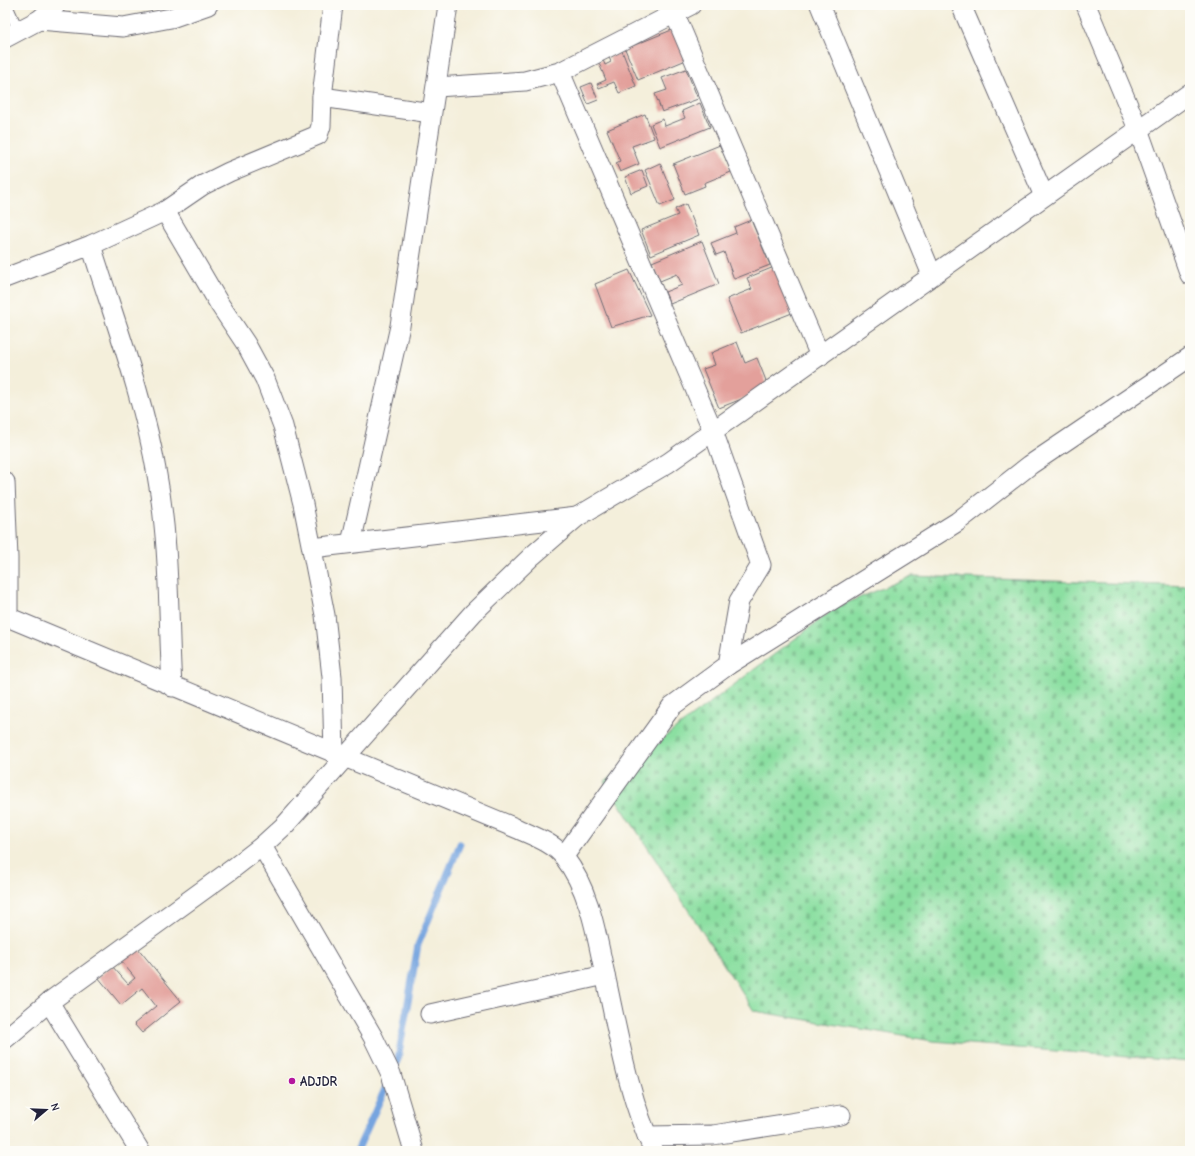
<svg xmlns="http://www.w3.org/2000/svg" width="1195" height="1156" font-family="'Comic Neue',sans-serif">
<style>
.cemetery{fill:url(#cemetery-stones);stroke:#56806e}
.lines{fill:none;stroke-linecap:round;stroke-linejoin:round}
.stream{stroke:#76a4df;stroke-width:7}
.building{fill:#e3a09b}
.service-casing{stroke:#6c6a73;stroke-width:12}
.minor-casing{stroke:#6c6a73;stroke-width:21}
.service{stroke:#fff;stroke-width:10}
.minor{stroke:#fff;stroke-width:19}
.poi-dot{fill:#b5179e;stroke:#fdfcf7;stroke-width:1.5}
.labels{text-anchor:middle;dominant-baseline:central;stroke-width:3;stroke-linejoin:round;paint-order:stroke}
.poi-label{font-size:13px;font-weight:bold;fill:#22223b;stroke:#fdfcf7;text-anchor:start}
</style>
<defs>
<pattern id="cemetery-stones" width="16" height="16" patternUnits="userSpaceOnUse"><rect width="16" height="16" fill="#8bdfa1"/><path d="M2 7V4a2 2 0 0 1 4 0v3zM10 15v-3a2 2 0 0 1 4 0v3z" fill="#78bf8c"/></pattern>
</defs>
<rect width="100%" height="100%" fill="#fdfcf7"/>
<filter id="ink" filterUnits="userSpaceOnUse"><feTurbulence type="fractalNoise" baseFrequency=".025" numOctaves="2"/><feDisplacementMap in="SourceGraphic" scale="8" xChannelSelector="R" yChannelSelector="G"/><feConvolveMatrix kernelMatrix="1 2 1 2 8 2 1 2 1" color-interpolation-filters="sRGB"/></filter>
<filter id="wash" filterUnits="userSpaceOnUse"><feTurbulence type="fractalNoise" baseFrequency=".012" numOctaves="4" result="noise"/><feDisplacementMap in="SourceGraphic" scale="16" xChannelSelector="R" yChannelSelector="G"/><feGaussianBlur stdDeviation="0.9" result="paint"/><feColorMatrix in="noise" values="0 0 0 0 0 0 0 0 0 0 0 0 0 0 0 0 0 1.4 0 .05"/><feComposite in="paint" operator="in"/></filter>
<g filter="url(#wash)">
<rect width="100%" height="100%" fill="#f4efdb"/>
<polygon class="cemetery" points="912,576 1190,586 1190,1062 933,1041 754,1011 605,782 837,607"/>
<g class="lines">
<g class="stream">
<polyline points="393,1071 398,1059 418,945 460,844"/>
<polyline points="357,1151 389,1080"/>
</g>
</g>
<g id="blocks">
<g class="building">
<polygon points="674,29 686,60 638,80 625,49"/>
<polygon points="622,51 636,86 619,93 614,82 599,88 597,84 606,80 598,61 603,60 605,65 611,62 609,57"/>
<polygon points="686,69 698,99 662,112 655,94 667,90 662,78"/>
<polygon points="591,83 598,100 588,104 581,87"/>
<polygon points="700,103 710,127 660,147 651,124 663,119 665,126 685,118 682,111"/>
<polygon points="645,114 654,138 632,146 639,164 620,172 616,163 620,161 607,130"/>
<polygon points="720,145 731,172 704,183 705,186 685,194 673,164"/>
<polygon points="660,163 675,200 660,206 645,170"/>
<polygon points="642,170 648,186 631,193 625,177"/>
<polygon points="686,204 699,235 651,255 641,230 678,215 675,209"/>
<polygon points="751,220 770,265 734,279 724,252 716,255 711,243 736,233 734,227"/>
<polygon points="702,241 719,284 670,304 665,292 682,285 677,274 660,281 652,262"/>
<polygon points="774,267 792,313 741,333 727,299 752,289 747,278"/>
<polygon points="629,270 650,315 611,327 595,284"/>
<polygon points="737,342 745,363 757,358 769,388 719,408 703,369 715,365 711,353"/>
<polygon points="137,947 181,1001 142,1033 134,1024 156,1006 142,988 121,1005 98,977 112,966 128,984 135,978 121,961"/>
</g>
</g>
</g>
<g filter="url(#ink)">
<use href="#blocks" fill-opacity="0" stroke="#6c6a73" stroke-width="1"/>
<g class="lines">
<g class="service-casing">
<polyline id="service" points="7,5 19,32"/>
</g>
<g class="minor-casing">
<g id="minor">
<polyline points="671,5 820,356"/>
<polyline points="820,5 932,275"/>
<polyline points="961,5 1044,196"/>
<polyline points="1086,5 1138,129 1190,275"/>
<polyline points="39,20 123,27 171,18 208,5"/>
<polyline points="5,38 39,20 56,5"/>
<polyline points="560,72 713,431 761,565 739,601 728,665 672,706 564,856"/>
<polyline points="437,87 525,81 560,72 691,5"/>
<polyline points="322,97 431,113"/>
<polyline points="165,211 220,305 246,344 265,379 283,426 303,504 325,615 332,677 334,754"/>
<path d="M91,245C114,319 144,398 157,475C170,545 168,616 172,687"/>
<polyline points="5,278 91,245 165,211 203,185 229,172 318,135 321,126 322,97 333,5"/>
<polyline points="5,482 8,558 8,618"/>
<polyline points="351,543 400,326 448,5"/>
<polyline points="312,548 577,517"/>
<path d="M5,616L518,829C533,836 554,843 564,857C589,889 596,932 604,970C617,1028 628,1098 654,1151"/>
<polyline points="728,665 957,522 1030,465 1190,357"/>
<polyline points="262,846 373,1037 391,1074 414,1151"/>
<polyline points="49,1002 140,1151"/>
<polyline points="430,1014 605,975"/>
<polyline points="5,1039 49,1002 231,870 262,846 285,825 473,613 532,556 577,517 668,463 1190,93"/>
<polyline points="647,1136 713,1135 841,1115"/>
</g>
</g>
<use href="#service" class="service"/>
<use href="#minor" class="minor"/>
</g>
</g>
<circle class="poi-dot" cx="292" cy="1081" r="4"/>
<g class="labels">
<g class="poi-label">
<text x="300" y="1081">ADJDR</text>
</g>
</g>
<rect width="1195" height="1156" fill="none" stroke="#fdfcf7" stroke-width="20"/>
<g transform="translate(46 1110) rotate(71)" stroke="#fdfcf7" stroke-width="3" paint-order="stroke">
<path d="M0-3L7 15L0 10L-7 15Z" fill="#22223b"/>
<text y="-6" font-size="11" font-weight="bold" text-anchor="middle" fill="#22223b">N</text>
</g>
</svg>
